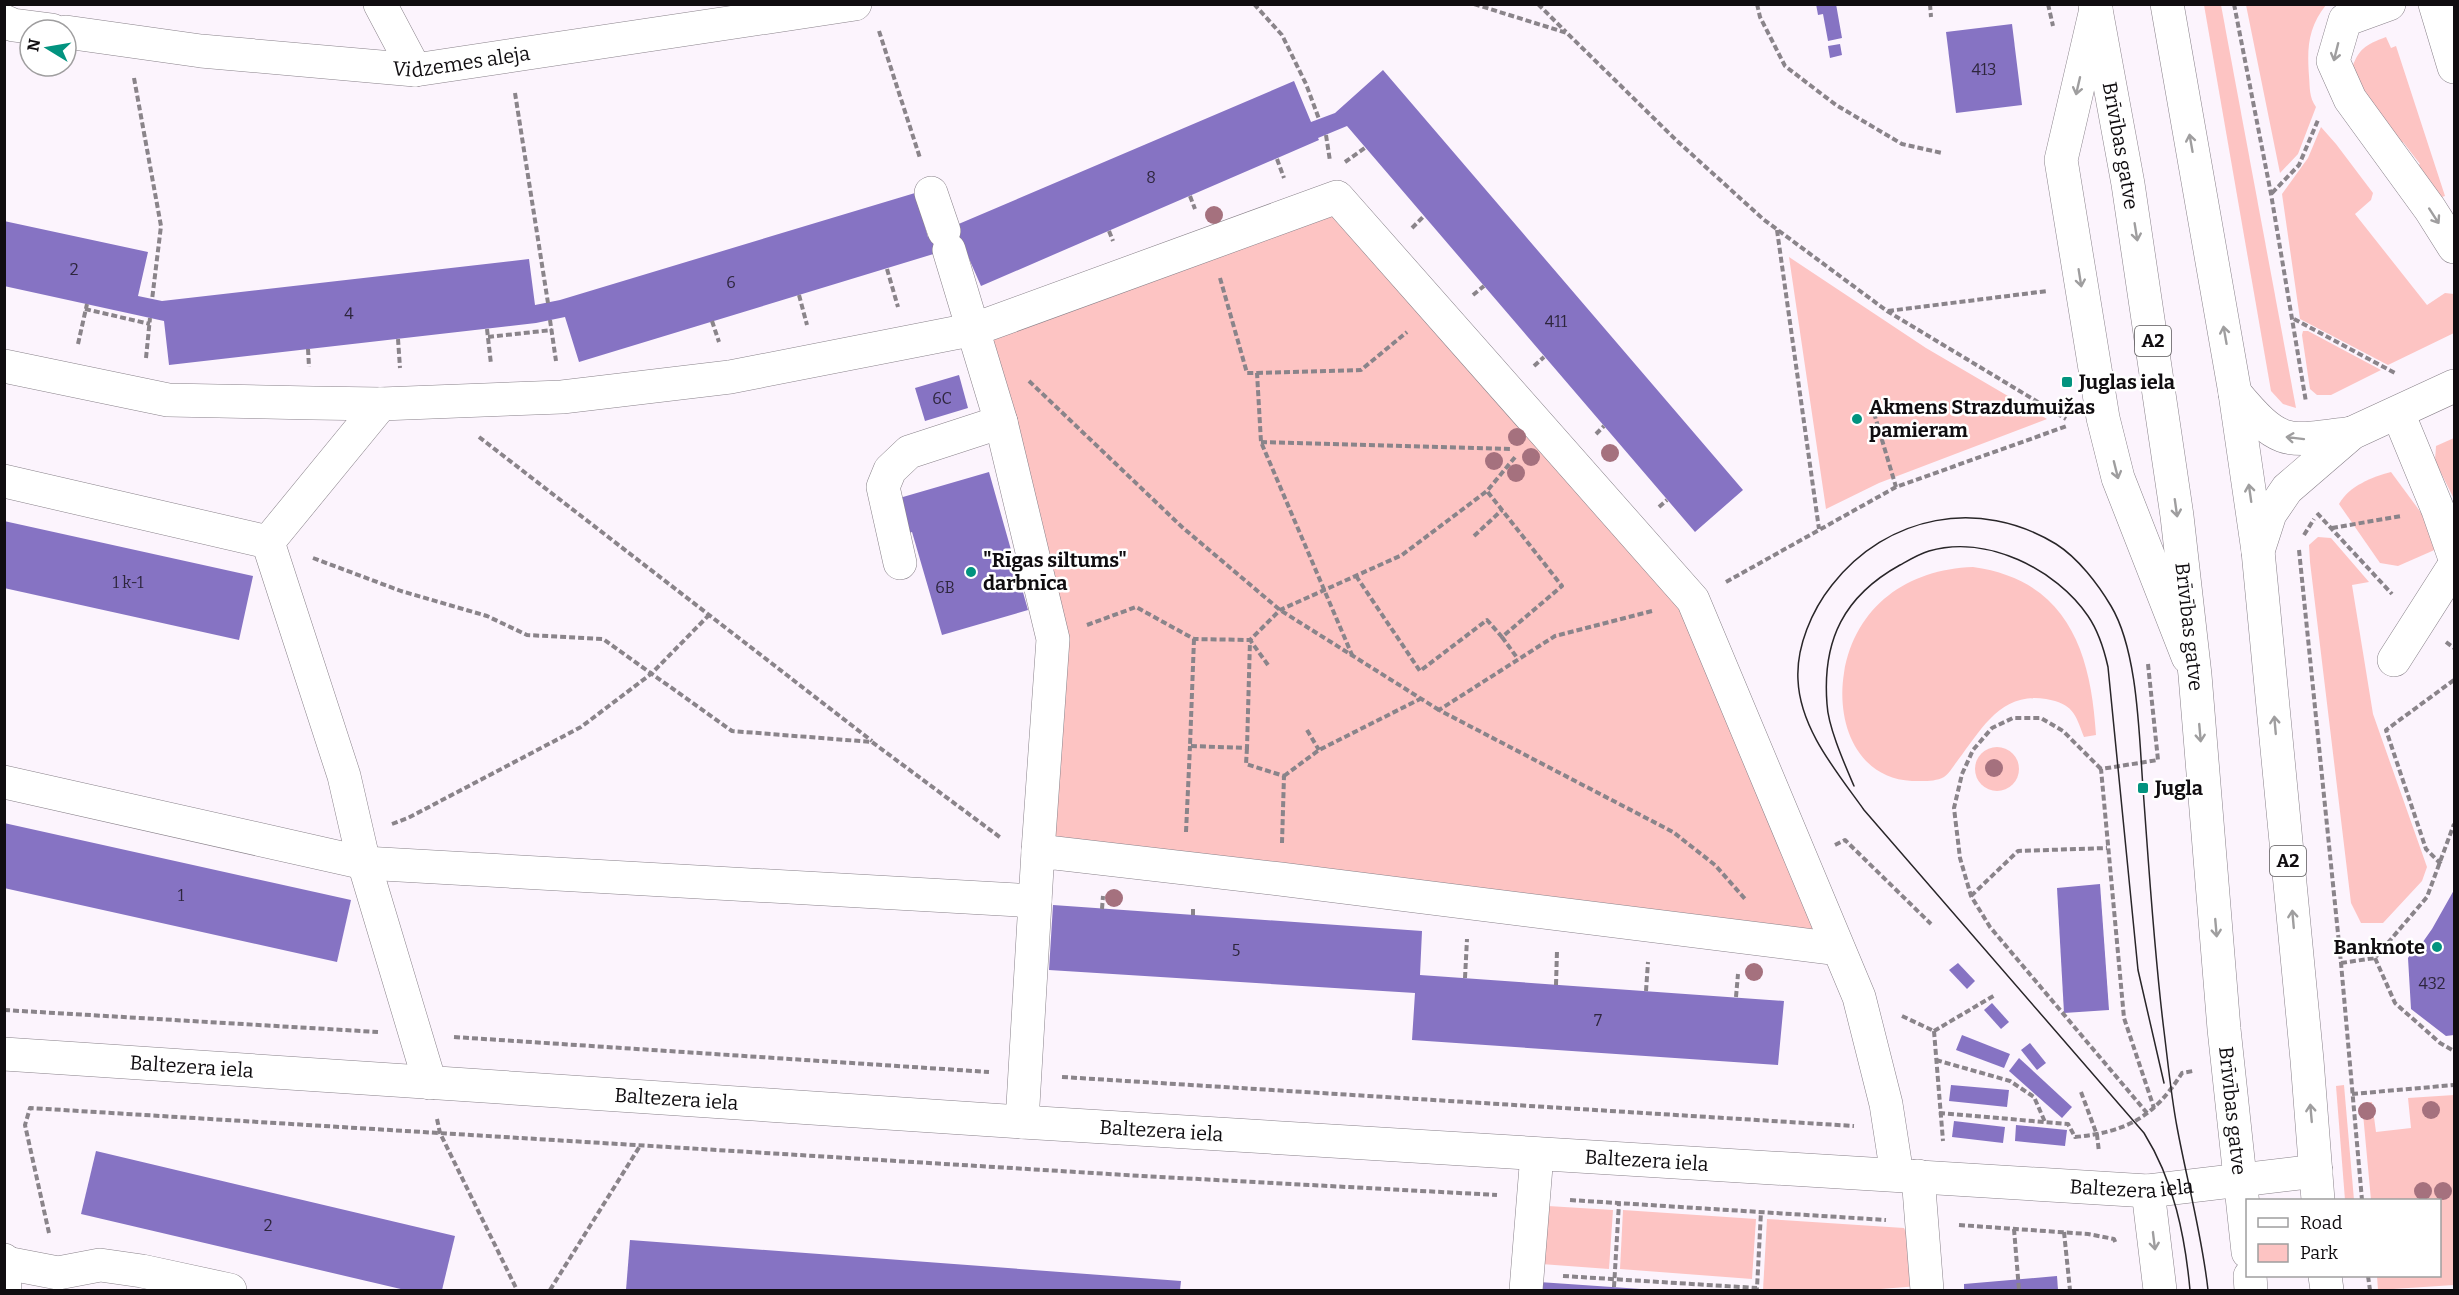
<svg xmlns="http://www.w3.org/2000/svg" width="2459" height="1295" font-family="Bitter,serif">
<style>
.green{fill:#fdc4c3}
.building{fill:#8673c3}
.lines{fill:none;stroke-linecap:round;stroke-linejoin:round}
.minor-casing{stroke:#89828a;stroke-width:34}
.highway-casing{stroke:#89828a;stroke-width:34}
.path{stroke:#8a848a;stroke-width:4;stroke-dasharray:6 3;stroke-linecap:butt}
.minor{stroke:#fff;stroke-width:33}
.highway{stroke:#fff;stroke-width:33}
.tram{stroke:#292629;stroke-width:1.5}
.tree{fill:#a5717e}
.oneway{stroke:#9f9e9f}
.poi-dot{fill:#02937f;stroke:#fff;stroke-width:2}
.labels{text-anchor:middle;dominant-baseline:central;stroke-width:5;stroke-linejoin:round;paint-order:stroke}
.number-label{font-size:16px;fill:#2e263d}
.shield{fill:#fff;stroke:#585658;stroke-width:1.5}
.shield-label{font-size:18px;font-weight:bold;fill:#100d10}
.street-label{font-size:20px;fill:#100d10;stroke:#fff}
.poi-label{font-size:20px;font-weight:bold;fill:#100d10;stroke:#fff;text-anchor:start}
</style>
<rect width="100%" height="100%" fill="#fcf4fd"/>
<g class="green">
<polygon points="2204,5 2221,5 2296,408 2283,404 2271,391"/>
<path d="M2246,5H2326C2308,28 2307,47 2309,76C2310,88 2309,97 2316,107L2298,154L2280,173Z"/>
<path d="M2386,37L2391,48L2396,46L2445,196L2442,197L2414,169L2420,164L2403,142L2396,147L2351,71C2358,49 2365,45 2386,37Z"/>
<polygon points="2321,127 2336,144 2373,193 2371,200 2355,214 2427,305 2445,293 2454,294 2454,333 2388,365 2300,319 2282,194 2308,158"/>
<polygon points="1333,213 1680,603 1819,932 1052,841 1063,630 988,334"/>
<polygon points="1789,257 1926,348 2047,419 1879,483 1826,509"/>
<polygon points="2303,331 2308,331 2381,370 2331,395 2317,395 2310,389 2302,335"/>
<polygon points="2454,438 2454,499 2435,461 2436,446"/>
<path d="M2391,472L2422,514L2439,548L2398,566L2380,563L2339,504C2349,486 2372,477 2391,472Z"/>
<polygon points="2318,537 2331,538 2369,582 2352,585 2373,714 2427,867 2422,881 2383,923 2361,923 2351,903 2310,562 2309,545"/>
<path d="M1973,567C2067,580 2091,651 2096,735L2084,737C2075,713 2073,704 2046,699C2001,691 1981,730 1958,760C1954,765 1949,774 1944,777C1935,782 1922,781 1912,781C1856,778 1836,722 1844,673C1855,606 1908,569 1973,567Z"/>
<circle cx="1997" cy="769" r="22"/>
<polygon points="2344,1085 2354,1200 2345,1200 2336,1086"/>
<polygon points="2454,1095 2454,1285 2378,1290 2377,1276 2440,1276 2440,1200 2371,1200 2362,1103 2372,1102 2376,1132 2411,1128 2408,1098"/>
<polygon points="1548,1206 1613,1210 1609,1269 1541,1264"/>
<polygon points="1623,1210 1756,1219 1752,1279 1620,1269"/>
<polygon points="1767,1219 1904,1228 1914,1248 1919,1286 1868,1290 1763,1290"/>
</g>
<g class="building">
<polygon points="1816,4 1836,4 1842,38 1828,41 1823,14 1818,15"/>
<polygon points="2012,24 2022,105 1956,113 1946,32"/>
<polygon points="1840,44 1842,55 1830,58 1828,46"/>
<polygon points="1383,70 1743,490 1695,532 1347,126 1318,138 1319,140 981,286 963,245 579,362 565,317 536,323 169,365 164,321 4,286 4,221 148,252 138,296 162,301 529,259 535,305 560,300 915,193 928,237 1294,81 1311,122 1335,113"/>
<polygon points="959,375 968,408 925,421 915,388"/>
<polygon points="989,472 1028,610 942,635 912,532 906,534 896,499"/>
<polygon points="4,521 253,576 239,640 4,588"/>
<polygon points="4,823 351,900 337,962 4,888"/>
<polygon points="2100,884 2109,1010 2064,1013 2057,888"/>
<polygon points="2454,890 2454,1035 2446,1036 2411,1009 2408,958 2410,955 2413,956 2432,929"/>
<polygon points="1053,905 1422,931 1420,975 1784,1001 1778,1065 1412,1040 1415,993 1049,970"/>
<polygon points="1958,963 1975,981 1967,989 1949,970"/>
<polygon points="1992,1003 2009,1022 2001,1029 1984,1010"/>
<polygon points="1962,1035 2010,1054 2004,1068 1956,1050"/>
<polygon points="2030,1043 2046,1063 2037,1070 2021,1050"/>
<polygon points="2019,1058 2072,1107 2062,1118 2009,1071"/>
<polygon points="1951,1085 2009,1090 2007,1107 1949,1101"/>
<polygon points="1954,1121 2005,1127 2003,1143 1952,1137"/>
<polygon points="2016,1125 2067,1130 2065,1146 2015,1141"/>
<polygon points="96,1151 455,1236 442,1290 405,1290 81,1214"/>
<polygon points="630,1240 1181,1281 1180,1290 626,1290"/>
<polygon points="2057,1276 2058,1290 1964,1290 1964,1284"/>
<polygon points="1539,1282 1641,1289 1641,1290 1538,1290"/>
</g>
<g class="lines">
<g class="minor-casing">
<g id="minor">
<polyline points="380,4 415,70"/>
<polyline points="2389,4 2345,20 2333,61 2350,99 2430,209 2454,247"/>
<polyline points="2435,4 2454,67"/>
<polyline points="2096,9 2061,160 2103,418 2118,478 2188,657"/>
<polyline points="4,21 13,25 52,30"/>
<path id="s1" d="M66,32L201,51L415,70L855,4"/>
<polyline points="931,193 944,231"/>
<polyline points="949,250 1001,422 1053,639 1038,851"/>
<polyline points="4,366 168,400 313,403 381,404 562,397 730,377 975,329 1337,197 1693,600 1859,997 1886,1104 1897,1175"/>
<path d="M2235,393C2280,447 2286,442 2352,433"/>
<polyline points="381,404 268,542 344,776 364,863 430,1083"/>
<polyline points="2398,413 2438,510 2454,556"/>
<polyline points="4,481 268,542"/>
<polyline points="2258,551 2270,514 2287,489 2352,433 2454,386"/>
<polyline points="900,563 883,487 890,470 909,452 1001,422"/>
<polyline points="2394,660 2454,566"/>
<polyline points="4,782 364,863 1035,901"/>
<path id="s2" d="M4,1054L1022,1122L2148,1191L2316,1171"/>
<polyline points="1022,1122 1038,851 1280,879 1838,949"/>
<polyline points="1918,1176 1927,1290"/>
<polyline points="2148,1191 2160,1290"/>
<polyline points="4,1260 5,1290"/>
<polyline points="6,1263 58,1273 100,1265 142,1271 230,1290"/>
<polyline points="1526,1290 1537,1154"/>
</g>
</g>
<g class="highway-casing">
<g id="highway">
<path id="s3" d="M2095,4L2128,184L2177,516L2195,675L2224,1029L2248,1252"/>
<polyline points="2167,4 2235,393 2258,551 2307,1060 2318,1200"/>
<polyline points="2250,1276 2251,1290"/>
<polyline points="2325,1276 2327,1290"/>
</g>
</g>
<g class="path">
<polyline points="1254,4 1282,35 1306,84 1319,119"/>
<polyline points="1474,4 1567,33 1676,140 1763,219 1887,311 2066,419"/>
<polyline points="1538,4 1566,32"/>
<polyline points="1757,4 1760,17 1785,66 1836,105 1902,144 1942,153"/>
<polyline points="1930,4 1931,17"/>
<polyline points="2048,4 2053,26"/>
<polyline points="2234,4 2271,194 2306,402"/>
<polyline points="879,31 920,158"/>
<polyline points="134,78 161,226 152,300"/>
<polyline points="515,93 548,303"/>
<polyline points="1326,135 1330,161"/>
<polyline points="1277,159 1284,178"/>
<polyline points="1345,162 1366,147"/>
<polyline points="2272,193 2299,165 2318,120"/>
<polyline points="1190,196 1195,209"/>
<polyline points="1412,228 1424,216"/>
<polyline points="1777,230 1819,529"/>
<polyline points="1109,231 1113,241"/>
<polyline points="887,269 898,307"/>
<polyline points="1220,278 1247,373 1257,373 1261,442 1352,655"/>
<polyline points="799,295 807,325"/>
<polyline points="1473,295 1484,286"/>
<polyline points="85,309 150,324"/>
<polyline points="1888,311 2047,291"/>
<polyline points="2294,319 2395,373"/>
<polyline points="550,320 556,361"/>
<polyline points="712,321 719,342"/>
<polyline points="487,329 491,364"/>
<polyline points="488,337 552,330"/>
<polyline points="398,339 400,368"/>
<polyline points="78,344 87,304"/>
<polyline points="308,349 309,367"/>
<polyline points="146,358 150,318"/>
<polyline points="1534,366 1544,357"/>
<polyline points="1257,373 1361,370 1407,332"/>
<polyline points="1029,381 1182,527 1280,610 1439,710"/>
<polyline points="1874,413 1896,487"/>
<polyline points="1596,434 1604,426"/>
<polyline points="479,437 872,741"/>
<polyline points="1261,442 1511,449"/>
<polyline points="1659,507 1667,500"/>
<polyline points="2317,513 2392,594"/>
<polyline points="2332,528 2401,516"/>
<polyline points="2304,535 2314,519"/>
<polyline points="1474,536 1502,510"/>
<polyline points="2299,550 2341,963 2362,1200"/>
<polyline points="313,558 401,591 487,616 527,635 603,639 732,731 872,742 1001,838"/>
<polyline points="1356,576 1420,671 1487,620 1502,637 1562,586 1487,491"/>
<polyline points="1726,582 1896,487 2067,426"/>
<polyline points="1652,611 1555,636 1439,710 1673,832 1715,865 1745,899"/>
<polyline points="1087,625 1136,607 1194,639 1250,640 1280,610 1402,555 1487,491 1516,456"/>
<polyline points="1502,637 1518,659"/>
<polyline points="1194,639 1190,746 1247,748 1250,640 1268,665"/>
<polyline points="2446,642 2454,648"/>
<polyline points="2148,664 2158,760 2101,769 2124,1018 2154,1108"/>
<polyline points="1307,730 1319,750"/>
<polyline points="1247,748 1246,764 1284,776 1282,843"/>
<polyline points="2101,769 2063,731 2041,718 2013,718 1992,728 1973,750 1962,774 1954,808 1960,858 1971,896 1990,927 2147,1113"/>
<polyline points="1284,776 1319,750 1420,699"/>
<polyline points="392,824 408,818 581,727 651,674 709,615"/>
<polyline points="1186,832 1190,746"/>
<polyline points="1835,845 1845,840 1931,924"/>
<polyline points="2441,864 2426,849 2386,730 2454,680"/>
<polyline points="1971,896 2018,851 2107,848"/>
<polyline points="1102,909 1103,896"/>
<polyline points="1193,915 1193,907"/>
<polyline points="2375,958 2395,1003 2440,1043 2454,1051"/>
<polyline points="2341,963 2375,958 2427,897 2454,824"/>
<polyline points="1465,978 1467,939"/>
<polyline points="1556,985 1557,951"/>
<polyline points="1646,991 1648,962"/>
<polyline points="1736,997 1738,974"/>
<polyline points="4,1010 378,1032"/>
<polyline points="1902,1016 1934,1031"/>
<polyline points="1934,1031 1943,1141"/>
<polyline points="1934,1031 1995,995"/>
<polyline points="454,1037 989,1072"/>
<polyline points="1936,1060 2010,1081 2034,1097 2045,1122"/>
<polyline points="1062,1077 1854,1126"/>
<polyline points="2081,1092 2097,1135 2099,1152"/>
<polyline points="2352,1094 2454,1085"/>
<path d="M1939,1113L2068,1124L2075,1137C2127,1132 2154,1117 2182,1073L2193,1071"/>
<polyline points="437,1119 440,1133 517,1290"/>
<polyline points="1570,1200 1886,1220"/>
<polyline points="1959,1225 2088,1234 2114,1239 2116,1244"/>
<polyline points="2014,1229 2019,1290"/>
<polyline points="2064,1232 2070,1290"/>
<polyline points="49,1233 25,1125 30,1108 1142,1176 1497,1195"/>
<polyline points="1563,1276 1757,1288 1761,1212"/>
<polyline points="2368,1276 2370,1290"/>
<polyline points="1614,1287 1619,1203"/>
<polyline points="550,1290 640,1146"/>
</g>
<use href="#minor" class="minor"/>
<use href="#highway" class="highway"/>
<g class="tram">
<path d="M1854,786C1845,765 1828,727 1827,704C1822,640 1844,596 1900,565C1909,560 1919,554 1929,551C1986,534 2056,569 2088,616C2099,632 2104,649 2108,667L2138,970L2164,1083"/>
<path d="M2190,1290C2185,1236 2174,1181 2144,1133L1864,810C1837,772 1800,729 1798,680C1796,647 1812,610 1832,585C1887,515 1979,497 2056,544C2078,558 2098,584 2111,606C2138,651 2139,735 2143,788C2149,869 2154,951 2164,1031C2168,1063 2171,1095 2177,1127C2187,1181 2202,1235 2208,1290"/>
</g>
</g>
<g class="tree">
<circle cx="1214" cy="215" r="9"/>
<circle cx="1517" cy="437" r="9"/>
<circle cx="1610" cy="453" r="9"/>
<circle cx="1531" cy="457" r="9"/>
<circle cx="1494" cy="461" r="9"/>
<circle cx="1516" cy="473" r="9"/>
<circle cx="1994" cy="768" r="9"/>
<circle cx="1114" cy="898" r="9"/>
<circle cx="1754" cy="972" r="9"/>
<circle cx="2431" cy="1110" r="9"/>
<circle cx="2367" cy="1111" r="9"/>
<circle cx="2423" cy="1191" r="9"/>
<circle cx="2443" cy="1191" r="9"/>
</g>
<defs><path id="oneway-shaft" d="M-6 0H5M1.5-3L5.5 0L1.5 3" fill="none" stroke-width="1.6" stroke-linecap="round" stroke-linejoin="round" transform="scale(1.5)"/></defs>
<g class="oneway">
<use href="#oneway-shaft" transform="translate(2336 52) rotate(104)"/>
<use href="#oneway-shaft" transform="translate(2078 86) rotate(103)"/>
<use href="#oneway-shaft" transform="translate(2191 143) rotate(-100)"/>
<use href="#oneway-shaft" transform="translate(2434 216) rotate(57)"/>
<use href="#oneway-shaft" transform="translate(2136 232) rotate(81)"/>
<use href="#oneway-shaft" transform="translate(2080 278) rotate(81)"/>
<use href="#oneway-shaft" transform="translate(2225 335) rotate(-100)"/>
<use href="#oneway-shaft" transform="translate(2295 438) rotate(-173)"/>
<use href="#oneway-shaft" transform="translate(2116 470) rotate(76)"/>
<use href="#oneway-shaft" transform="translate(2250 493) rotate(-98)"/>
<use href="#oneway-shaft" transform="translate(2176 508) rotate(82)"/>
<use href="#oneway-shaft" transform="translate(2275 725) rotate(-95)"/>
<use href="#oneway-shaft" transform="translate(2200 733) rotate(85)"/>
<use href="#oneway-shaft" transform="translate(2293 919) rotate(-95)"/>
<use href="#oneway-shaft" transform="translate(2216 928) rotate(85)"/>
<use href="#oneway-shaft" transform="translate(2311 1113) rotate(-95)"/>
<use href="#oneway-shaft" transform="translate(2154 1241) rotate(83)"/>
</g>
<g class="poi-dot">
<rect x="2061" y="376" width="12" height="12" rx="3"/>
<circle cx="1857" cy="419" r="6"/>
<circle cx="971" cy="572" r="6"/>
<rect x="2137" y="782" width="12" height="12" rx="3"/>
<circle cx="2437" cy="947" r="6"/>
</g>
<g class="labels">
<g class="number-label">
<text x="1984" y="69">413</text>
<text x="1151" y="177">8</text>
<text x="74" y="269">2</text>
<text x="731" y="282">6</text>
<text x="349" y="313">4</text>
<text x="1556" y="321">411</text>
<text x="942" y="398">6C</text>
<text x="128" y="582">1 k-1</text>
<text x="945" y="587">6B</text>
<text x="181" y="895">1</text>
<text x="1236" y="950">5</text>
<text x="2432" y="983">432</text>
<text x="1598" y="1020">7</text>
<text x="268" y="1225">2</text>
</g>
<g class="shield">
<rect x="2135" y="326" width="36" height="30" rx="4.5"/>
<rect x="2270" y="846" width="36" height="30" rx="4.5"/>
</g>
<g class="shield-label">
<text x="2153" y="341">A2</text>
<text x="2288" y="861">A2</text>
</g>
<g class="street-label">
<text stroke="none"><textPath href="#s1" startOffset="398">Vidzemes aleja</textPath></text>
<text stroke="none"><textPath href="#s3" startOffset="144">Brīvības gatve</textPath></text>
<text stroke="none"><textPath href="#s3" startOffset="630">Brīvības gatve</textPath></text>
<text stroke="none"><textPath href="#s2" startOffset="188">Baltezera iela</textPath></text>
<text stroke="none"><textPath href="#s2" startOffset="674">Baltezera iela</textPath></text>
<text stroke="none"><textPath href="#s3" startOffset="1116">Brīvības gatve</textPath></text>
<text stroke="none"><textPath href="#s2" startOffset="1160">Baltezera iela</textPath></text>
<text stroke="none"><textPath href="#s2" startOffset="1646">Baltezera iela</textPath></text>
<text stroke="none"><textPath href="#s2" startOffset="2132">Baltezera iela</textPath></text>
</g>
<g class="poi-label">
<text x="2079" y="382">Juglas iela</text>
<text x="1869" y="407">Akmens Strazdumuižas<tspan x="1869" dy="23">pamieram</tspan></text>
<text x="983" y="560">"Rīgas siltums"<tspan x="983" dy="23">darbnīca</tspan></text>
<text x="2155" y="788">Jugla</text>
<text x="2425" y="947" text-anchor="end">Banknote</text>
</g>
</g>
<rect width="2459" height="1295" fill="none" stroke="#100d10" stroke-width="12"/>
<rect x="2246" y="1199" width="195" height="78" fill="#ffffff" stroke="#9f9e9f" stroke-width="1.5"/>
<rect x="2258" y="1218" width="30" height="9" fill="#ffffff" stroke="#9f9e9f" stroke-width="1.5"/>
<text x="2300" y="1229" font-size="18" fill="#100d10">Road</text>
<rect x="2258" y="1244" width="30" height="18" fill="#fdc4c3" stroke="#9f9e9f" stroke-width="1.5"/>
<text x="2300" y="1259" font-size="18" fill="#100d10">Park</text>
<g transform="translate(48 48) rotate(281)"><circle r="28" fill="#ffffff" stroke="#9f9e9f" stroke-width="1.5"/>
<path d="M0-4.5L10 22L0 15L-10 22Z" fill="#02937f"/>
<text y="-9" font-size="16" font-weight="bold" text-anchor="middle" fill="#100d10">N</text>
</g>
</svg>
